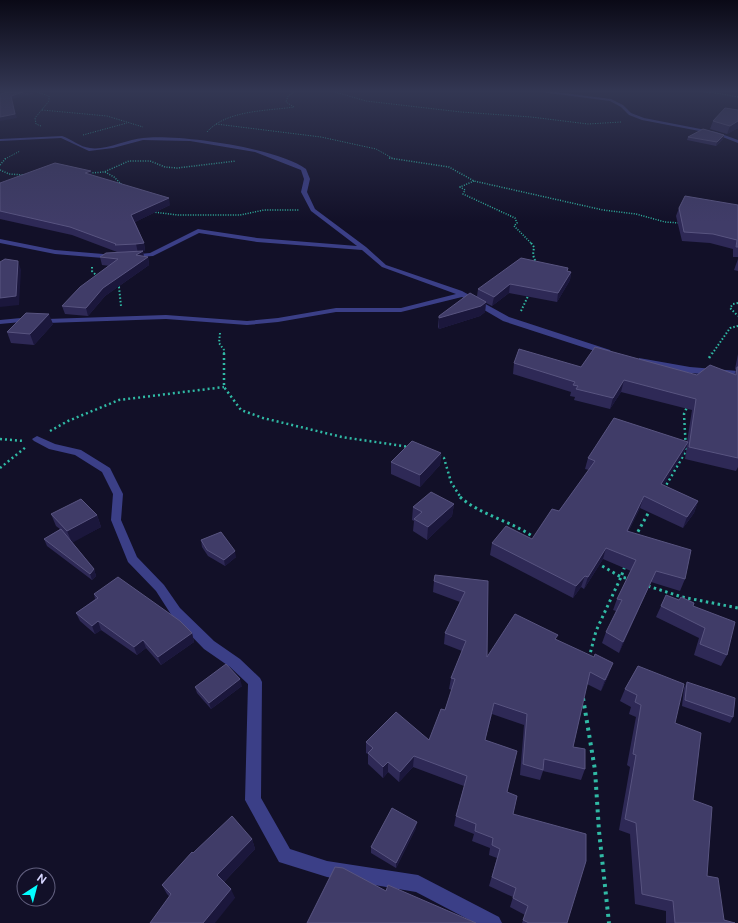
<svg xmlns="http://www.w3.org/2000/svg" width="738" height="923" font-family="'Public Sans',sans-serif">
<style>
.lines{fill:none;stroke-linecap:round;stroke-linejoin:round}
.path-far5{stroke:#30baa5;stroke-width:1;stroke-dasharray:1 1.5;stroke-linecap:butt}
.path-far4{stroke:#30baa5;stroke-width:1.5;stroke-dasharray:1 1.5;stroke-linecap:butt}
.path-far3{stroke:#30baa5;stroke-width:2;stroke-dasharray:1.5 2;stroke-linecap:butt}
.path-far2{stroke:#30baa5;stroke-width:2.5;stroke-dasharray:2 3;stroke-linecap:butt}
.path-far1{stroke:#30baa5;stroke-width:3;stroke-dasharray:2.5 3.5;stroke-linecap:butt}
.path{stroke:#30baa5;stroke-width:4;stroke-dasharray:3 4.5;stroke-linecap:butt}
.minor{fill:#3b3f87;fill-rule:evenodd}
.wall{fill:#2e2956}
.shaded-wall{fill:#1b173c}
.building{fill:#403c68;stroke:#585480}
</style>
<rect width="100%" height="100%" fill="#121028"/>
<g class="lines">
<g class="path-far5">
<polyline points="37,92 49,96 49,101 35,118 36,124 41,126"/>
<polyline points="335,92 366,101 461,112 531,117 588,124 621,122"/>
<polyline points="704,92 711,93"/>
<polyline points="710,92 738,97"/>
<polyline points="42,110 107,116 143,127"/>
<polyline points="216,124 321,137 376,149 394,159"/>
<path d="M207,132C226,110 267,111 294,107L286,102L288,96L294,92"/>
<polyline points="83,135 127,123"/>
<polyline points="5,159 20,151"/>
</g>
<g class="path-far4">
<polyline points="389,158 449,167 474,181 603,210 636,214 665,222 680,223"/>
<polyline points="0,165 6,158"/>
<polyline points="0,170 9,174 25,175"/>
<polyline points="105,172 114,177 123,186"/>
<polyline points="90,173 104,172 129,161 150,161 165,167 177,168 236,161"/>
<polyline points="474,181 460,187 465,190 463,194 515,218 517,223 514,226 532,244"/>
<polyline points="153,212 178,215 240,215 264,210 299,210"/>
</g>
<g class="path-far3">
<polyline points="531,243 534,247 533,255 536,263"/>
<polyline points="92,267 92,271 98,277"/>
<polyline points="116,285 119,287 121,306"/>
<polyline points="738,303 733,304 730,308 738,316"/>
<polyline points="521,311 529,294"/>
<polyline points="220,333 219,343 224,350 224,354"/>
<polyline points="712,354 730,328 738,326"/>
</g>
<g class="path-far2">
<polyline points="224,353 224,387 241,410 263,418 342,437 409,447"/>
<polyline points="709,358 712,353"/>
<polyline points="50,431 68,421 119,400 224,387"/>
<polyline points="0,439 24,441"/>
<polyline points="439,455 444,458 451,482 461,498"/>
<polyline points="0,468 26,447"/>
<polyline points="664,489 686,451 684,414 687,407"/>
</g>
<g class="path-far1">
<path d="M460,497C482,516 512,521 535,538"/>
<polyline points="635,537 650,510"/>
<polyline points="597,563 621,577 625,566"/>
<polyline points="648,586 682,597 738,608"/>
<polyline points="589,658 596,631 621,577 630,579"/>
</g>
<polyline class="path" points="583,698 595,770 599,831 609,923"/>
<g class="minor">
<polygon points="541,92 555,92 611,99 623,105 631,113 644,118 716,132 738,140 738,143 715,134 642,120 629,115 621,107 610,101"/>
<path d="M62,136C71,139 80,147 90,148C104,151 128,139 143,138C178,134 279,148 306,169L310,179L307,192L315,209L366,247L386,265L462,291L509,317L610,350L611,352L607,354H604L503,321L462,297L401,312H336L278,322L247,325L166,319L47,323L21,322L0,324V320L21,318L47,319L166,315L247,321L278,318L336,308H401L456,294L382,267L362,250L257,242L199,233L153,256L128,258V256L130,255L150,253L198,229L257,238L357,246L311,211L301,192L304,179L301,170L255,152L190,141L143,140L113,148L89,151L61,138L0,141V139Z"/>
<polygon points="0,239 55,250 115,255 118,257 115,259 55,254 0,243"/>
<polygon points="639,358 690,367 738,371 738,377 690,373 639,362"/>
<polygon points="37,436 55,444 81,450 110,468 123,494 121,520 137,557 164,585 180,608 214,641 240,659 260,678 262,682 261,798 290,849 327,861 418,875 499,917 502,923 475,923 416,892 327,877 279,862 245,800 248,684 230,667 204,649 172,616 156,591 128,562 111,520 113,494 102,472 75,455 49,449 34,441 32,439"/>
</g>
</g>
<g class="wall">
<polygon points="738,110 738,128 727,134 710,129 713,121"/>
<polygon points="724,135 723,139 716,146 687,140 688,137"/>
<polygon points="92,176 170,205 135,222 144,243 145,251 143,251 144,257 148,257 149,265 105,296 88,316 65,314 62,306 110,266 102,265 100,257 117,252 72,235 0,219 0,183"/>
<polygon points="738,205 738,257 733,257 733,249 710,243 682,241 676,216 679,208"/>
<polygon points="738,259 738,271 734,270"/>
<polygon points="567,271 571,272 570,280 557,302 509,293 492,306 486,303 485,312 480,316 439,329 438,327 439,316 477,296 478,289"/>
<polygon points="53,324 34,345 11,343 7,332"/>
<polygon points="738,354 738,467 736,471 685,459 687,445 684,453 663,485 698,501 694,513 683,528 640,508 628,532 685,579 680,591 651,582 619,653 602,643 606,632 616,611 613,610 617,599 631,571 603,559 584,589 581,587 573,598 490,555 492,543 532,539 559,511 589,470 585,469 588,458 687,442 692,410 621,392 610,409 574,400 575,397 570,396 571,392 513,374 514,363 697,375 734,375 736,370 735,369"/>
<polygon points="441,453 440,465 420,487 391,474 391,462"/>
<polygon points="454,504 452,516 427,540 413,531 414,521 412,520 413,507"/>
<polygon points="51,514 97,515 101,527 72,542 94,569 96,576 92,580 47,546 44,539 60,529 56,526"/>
<polygon points="201,540 236,557 225,566 208,556 202,547"/>
<polygon points="434,581 488,581 487,657 556,640 609,674 601,691 587,684 573,747 585,769 581,780 543,771 540,780 520,775 524,725 492,714 485,740 507,792 513,814 567,923 522,923 525,915 510,907 513,897 489,886 497,858 489,855 490,848 472,841 474,834 454,826 456,816 464,786 413,767 399,782 388,772 383,778 368,764 368,754 366,753 366,742 429,740 445,710 452,690 449,689 451,678 462,651 444,644 445,633 460,602 433,592"/>
<polygon points="94,594 192,633 194,642 161,665 146,648 137,655 101,630 95,634 80,621 76,613 95,599"/>
<polygon points="666,595 693,606 727,655 721,666 694,655 699,638 656,617"/>
<polygon points="638,666 675,723 693,800 707,876 724,920 735,923 666,923 666,911 635,904 630,834 619,830 630,767 627,765 636,717 629,714 631,707 620,701 625,689"/>
<polygon points="687,682 733,717 730,723 682,706 684,688"/>
<polygon points="242,686 211,709 197,693 195,687"/>
<polygon points="416,828 396,868 371,853 371,847"/>
<polygon points="252,839 255,849 224,882 235,898 169,896 167,894 162,885 193,853"/>
</g>
<g class="shaded-wall">
<polygon points="23,92 33,92 33,94 12,99 17,118 0,121 0,117 11,96"/>
<polygon points="738,121 738,128 727,134 730,126"/>
<polygon points="724,135 723,139 716,146 717,142"/>
<polygon points="91,171 93,178 85,173"/>
<polygon points="169,198 170,205 133,223 131,215"/>
<polygon points="144,243 145,251 143,251 144,258 136,255 138,253 136,244"/>
<polygon points="148,257 149,265 105,296 88,316 86,308 103,288"/>
<polygon points="18,261 21,270 19,305 0,307 0,298"/>
<polygon points="571,272 570,280 557,302 558,293"/>
<polygon points="510,284 509,293 492,306 494,297"/>
<polygon points="486,302 485,312 480,316 439,329 439,318"/>
<polygon points="49,314 53,324 34,345 30,334"/>
<polygon points="624,380 621,392 610,409 613,398"/>
<polygon points="688,442 684,453 657,496 661,484"/>
<polygon points="441,453 440,465 420,487 420,475"/>
<polygon points="644,496 640,508 623,543 627,531"/>
<polygon points="698,501 694,513 683,528 687,517"/>
<polygon points="454,504 452,516 427,540 428,527"/>
<polygon points="97,515 101,527 72,543 67,531"/>
<polygon points="606,548 603,559 584,589 588,577"/>
<polygon points="235,551 236,557 225,566 224,560"/>
<polygon points="94,569 96,576 92,580 90,574"/>
<polygon points="656,571 651,582 619,653 623,642"/>
<polygon points="585,576 581,587 573,598 576,586"/>
<polygon points="98,621 101,630 95,634 92,626"/>
<polygon points="192,633 194,642 161,665 158,657"/>
<polygon points="143,640 146,648 137,655 134,647"/>
<polygon points="613,663 609,674 601,691 605,680"/>
<polygon points="240,679 242,686 211,709 209,703"/>
<polygon points="494,703 492,714 482,751 485,740"/>
<polygon points="414,756 413,767 399,782 400,772"/>
<polygon points="388,762 388,772 383,778 383,767"/>
<polygon points="417,822 416,828 396,868 396,863"/>
<polygon points="252,839 255,849 221,885 217,875"/>
<polygon points="231,889 235,898 215,923 203,923"/>
</g>
<g class="building">
<polygon points="7,92 23,92 11,96 15,114 0,117 0,94"/>
<polygon points="725,108 738,110 738,121 730,126 713,121"/>
<polygon points="703,129 724,135 717,142 688,137"/>
<polygon points="55,163 91,171 85,173 169,198 131,215 144,243 136,244 115,245 116,244 70,227 0,211 0,183"/>
<polygon points="685,196 738,205 738,247 736,247 737,240 713,234 684,232 679,208"/>
<polygon points="143,251 136,255 148,257 103,288 86,308 62,306 80,287 118,259 100,257 106,253"/>
<polygon points="521,258 568,268 567,271 571,272 558,293 510,284 494,297 478,289"/>
<polygon points="5,259 18,261 16,296 0,298 0,262"/>
<polygon points="470,293 486,302 481,306 439,318 439,316"/>
<polygon points="26,313 49,314 30,334 7,332"/>
<polygon points="595,347 697,375 710,365 736,375 737,367 738,367 738,458 689,447 696,399 624,380 613,398 576,389 578,386 573,385 575,382 514,363 519,349 581,367"/>
<polygon points="614,418 688,442 661,484 698,501 687,517 644,496 627,531 691,550 685,579 656,571 623,642 606,632 622,600 617,599 636,560 606,548 588,577 585,576 576,586 492,543 506,526 532,539 552,509 559,511 595,461 588,458"/>
<polygon points="412,441 441,453 420,475 391,462"/>
<polygon points="431,492 454,504 428,527 414,519 422,512 413,507"/>
<polygon points="81,499 97,515 67,531 51,514"/>
<polygon points="61,529 94,569 90,574 44,539"/>
<polygon points="221,532 235,551 224,560 207,550 201,540"/>
<polygon points="435,575 488,581 487,657 515,614 558,635 555,639 594,657 595,654 613,663 605,680 590,672 573,747 585,749 585,769 544,759 543,770 523,764 527,714 494,703 485,740 517,751 507,792 517,796 513,814 586,834 586,861 567,923 529,923 523,920 528,906 513,898 516,888 492,877 500,849 492,845 493,838 475,831 476,824 456,816 467,776 414,756 400,772 388,762 383,767 368,753 373,748 366,742 396,712 429,740 441,709 445,710 455,679 451,678 466,641 445,633 465,592 434,581"/>
<polygon points="118,577 180,621 192,633 158,657 143,640 134,647 98,621 92,626 76,613 98,598 94,594"/>
<polygon points="666,595 679,600 681,597 694,603 693,606 735,622 727,655 700,644 705,628 661,606"/>
<polygon points="226,664 240,679 209,703 195,687"/>
<polygon points="638,666 684,684 675,723 701,733 693,800 712,807 707,876 718,878 724,920 735,923 675,923 673,901 642,894 636,823 625,819 636,755 633,754 641,705 635,702 637,695 625,689"/>
<polygon points="687,682 735,698 733,717 685,700"/>
<polygon points="392,808 417,822 396,863 371,847"/>
<polygon points="232,816 252,839 217,875 231,889 203,923 150,923 171,894 162,885 192,852 193,853"/>
<polygon points="335,867 343,868 386,891 388,885 476,923 307,923"/>
</g>
<linearGradient id="sky" x2="0" y2="1"><stop stop-color="#0a0916"/><stop offset="0.41" stop-color="#333753"/><stop offset="1" stop-color="#333753" stop-opacity="0"/></linearGradient>
<rect width="738" height="222" fill="url(#sky)"/>
<g transform="translate(36 887) rotate(36)"><circle r="19" fill="#121028" stroke="#615f7e"/>
<path d="M0-3L7 15L0 10L-7 15Z" fill="#03fdff"/>
<text y="-6" font-size="11" font-weight="bold" text-anchor="middle" fill="#d7d6ff">N</text>
</g>
</svg>
